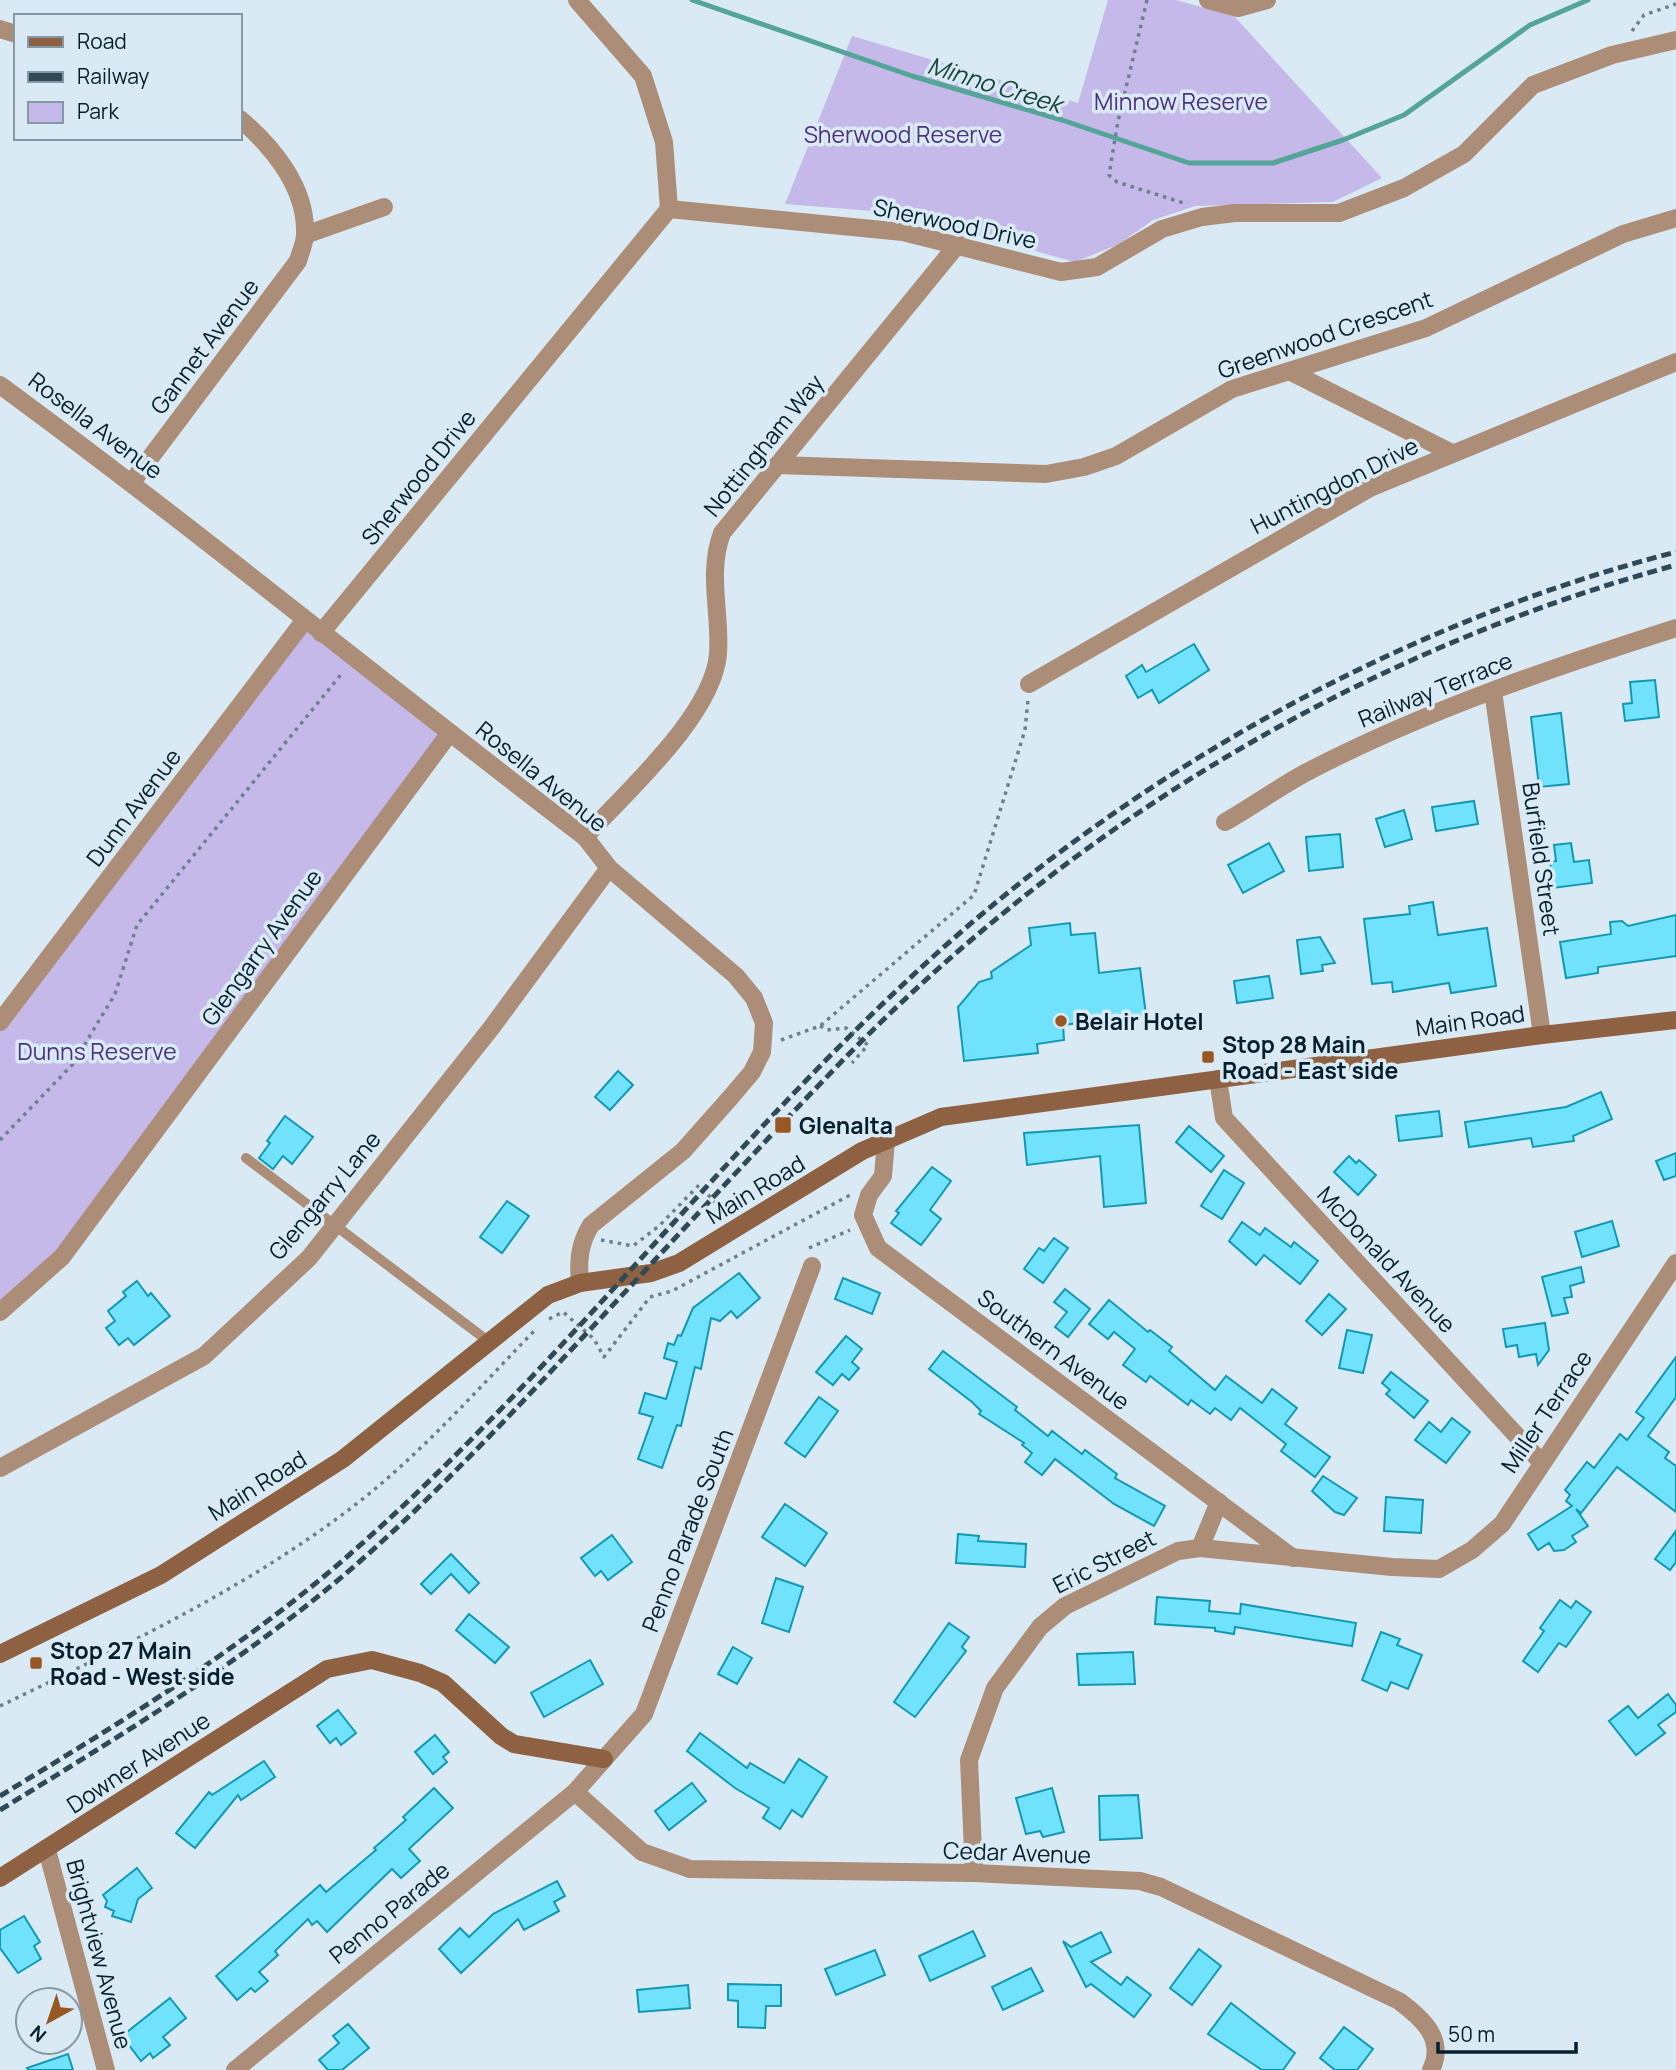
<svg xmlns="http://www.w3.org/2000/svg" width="1676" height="2070" font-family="Manrope,sans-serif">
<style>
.green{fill:#c4b9e8}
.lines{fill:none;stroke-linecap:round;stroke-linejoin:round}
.stream{stroke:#54a597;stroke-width:5}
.building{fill:#71e2fc;stroke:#1199b3;stroke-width:2}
.path{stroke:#6b818e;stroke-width:3.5;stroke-dasharray:3.5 5;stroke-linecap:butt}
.lane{stroke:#ac8d77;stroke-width:10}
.street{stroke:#ac8d77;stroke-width:18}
.secondary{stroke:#8d6141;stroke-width:18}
.rail{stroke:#304957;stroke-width:5;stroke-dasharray:10 5;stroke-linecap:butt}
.poi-dot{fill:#985723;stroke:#daeaf4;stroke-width:2.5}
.labels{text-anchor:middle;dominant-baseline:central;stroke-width:7;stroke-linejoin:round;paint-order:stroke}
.park-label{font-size:23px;fill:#4d3083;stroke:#daeaf4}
.street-label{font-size:23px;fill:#04202f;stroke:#daeaf4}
.poi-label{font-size:23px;font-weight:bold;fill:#04202f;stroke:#daeaf4;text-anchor:start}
.water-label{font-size:24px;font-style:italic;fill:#17453a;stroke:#daeaf4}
</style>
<rect width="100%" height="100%" fill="#daeaf4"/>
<g class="green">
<polygon points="1108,0 1176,0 1234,16 1382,178 1333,202 1195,206 1153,220 1119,244 1075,262 897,213 785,204 852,36 1078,103"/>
<polygon points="304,621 449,734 62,1257 0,1312 0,1022"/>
</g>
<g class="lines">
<polyline class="stream" points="692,0 912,76 1062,120 1189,163 1273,163 1343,140 1404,115 1530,25 1588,0"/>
</g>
<g class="building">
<polygon points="1194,644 1209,670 1159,703 1152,690 1138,698 1126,676 1142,665 1146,672"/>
<polygon points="1655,680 1659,717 1625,721 1623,704 1632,703 1630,682"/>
<polygon points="1561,713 1569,784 1539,787 1531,717"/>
<polygon points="1474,801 1478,824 1436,831 1432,807"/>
<polygon points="1404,810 1412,839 1385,847 1376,819"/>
<polygon points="1340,834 1343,867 1309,871 1306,837"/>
<polygon points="1269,843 1284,871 1243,893 1228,865"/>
<polygon points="1571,843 1574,862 1589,860 1592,883 1553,888 1550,862 1556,861 1554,845"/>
<polygon points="1433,902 1438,935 1487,928 1496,986 1451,993 1449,983 1393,992 1392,982 1372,984 1364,919 1410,914 1409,906"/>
<polygon points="1676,915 1676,956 1598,967 1598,973 1566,978 1560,942 1611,934 1610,922 1622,921 1628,926"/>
<polygon points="1070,923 1071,935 1095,933 1099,973 1140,968 1146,1015 1063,1025 1064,1040 1037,1044 1038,1053 964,1061 958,1007 979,982 992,978 991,972 1031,945 1029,928"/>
<polygon points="1320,937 1335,963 1322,965 1323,971 1301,974 1297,940"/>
<polygon points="1269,976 1273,998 1237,1003 1234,981"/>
<polygon points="618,1071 633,1085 610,1110 595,1097"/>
<polygon points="1601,1092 1612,1119 1573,1136 1574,1141 1533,1147 1531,1138 1469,1147 1465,1122 1566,1107"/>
<polygon points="1439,1111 1442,1136 1399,1141 1396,1116"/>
<polygon points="285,1116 313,1137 292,1164 283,1156 273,1169 259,1158 270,1143 267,1141"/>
<polygon points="1139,1125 1146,1203 1104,1207 1100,1156 1027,1165 1024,1133"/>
<polygon points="1189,1126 1224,1156 1211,1172 1176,1142"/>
<polygon points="1676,1153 1676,1176 1664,1180 1656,1161"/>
<polygon points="1349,1156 1356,1163 1359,1160 1376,1175 1358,1195 1334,1172"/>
<polygon points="932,1167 951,1181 930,1210 941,1219 921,1245 891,1223 899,1213 896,1211"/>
<polygon points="1224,1170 1244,1183 1222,1219 1201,1206"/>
<polygon points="507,1201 529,1216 502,1253 480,1237"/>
<polygon points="1612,1221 1619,1246 1582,1257 1575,1232"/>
<polygon points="1242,1222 1260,1235 1265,1228 1291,1247 1294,1242 1318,1261 1300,1284 1264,1255 1256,1265 1229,1241"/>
<polygon points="1054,1238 1068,1248 1043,1283 1024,1269 1039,1248 1044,1251"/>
<polygon points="1581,1267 1584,1282 1570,1286 1572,1297 1564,1298 1568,1313 1552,1316 1542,1277"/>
<polygon points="739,1273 760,1298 737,1318 731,1311 720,1321 711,1318 701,1369 695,1367 681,1426 677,1425 662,1468 638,1459 653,1417 639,1413 645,1393 666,1399 677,1362 664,1358 668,1343 674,1345 678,1335 681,1336 693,1308"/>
<polygon points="843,1278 880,1293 872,1314 835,1299"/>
<polygon points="137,1281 148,1296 151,1293 170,1316 134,1345 128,1338 119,1345 106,1328 115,1321 108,1311 126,1296 123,1292"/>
<polygon points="1065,1289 1090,1309 1068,1337 1055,1327 1067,1312 1054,1302"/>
<polygon points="1329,1294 1346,1309 1322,1335 1306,1321"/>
<polygon points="1109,1300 1148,1332 1150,1330 1172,1347 1169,1351 1215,1390 1226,1376 1262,1403 1272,1389 1297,1408 1285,1424 1330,1457 1315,1477 1281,1451 1286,1444 1240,1408 1231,1420 1215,1408 1210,1414 1191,1400 1188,1405 1150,1376 1146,1382 1123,1365 1135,1349 1114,1332 1108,1339 1089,1324"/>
<polygon points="1545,1323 1549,1350 1538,1365 1536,1354 1519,1357 1517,1345 1506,1347 1503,1329"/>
<polygon points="1347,1330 1372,1335 1363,1373 1339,1368"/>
<polygon points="846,1336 862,1349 852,1362 859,1368 849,1380 842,1374 833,1385 816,1372"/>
<polygon points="943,1351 1017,1407 1015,1410 1048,1436 1052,1431 1082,1454 1085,1450 1117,1474 1115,1478 1165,1506 1154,1526 1114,1504 1055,1459 1042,1475 1025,1462 1032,1453 1022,1445 1024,1443 979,1414 981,1411 972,1402 929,1369"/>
<polygon points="1676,1357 1676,1397 1648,1436 1669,1452 1665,1458 1676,1466 1676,1512 1617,1467 1581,1513 1576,1509 1588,1526 1572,1536 1576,1542 1564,1550 1554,1551 1549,1543 1538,1550 1528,1534 1572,1506 1566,1501 1570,1495 1565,1490 1587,1462 1594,1468 1620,1434 1627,1440 1644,1418 1636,1412"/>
<polygon points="1391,1372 1428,1401 1414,1418 1386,1394 1390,1390 1382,1383"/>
<polygon points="819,1397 838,1411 805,1457 785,1443"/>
<polygon points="1452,1418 1470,1432 1446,1463 1415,1440 1429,1422 1441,1432"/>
<polygon points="1323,1476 1357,1498 1344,1515 1335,1512 1312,1491"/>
<polygon points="1386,1497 1423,1500 1421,1533 1384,1531"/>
<polygon points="785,1504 827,1533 805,1566 762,1537"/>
<polygon points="1676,1531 1676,1562 1670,1570 1655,1559"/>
<polygon points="958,1534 979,1536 978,1541 1026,1544 1025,1567 956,1563"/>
<polygon points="612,1535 632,1562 608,1580 601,1571 595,1576 581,1558"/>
<polygon points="451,1554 479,1583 469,1593 451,1574 431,1594 421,1584"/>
<polygon points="776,1578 803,1587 789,1632 762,1623"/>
<polygon points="1157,1597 1210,1601 1209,1611 1240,1614 1241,1604 1356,1623 1352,1646 1235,1627 1234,1634 1215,1631 1215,1628 1155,1624"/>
<polygon points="1560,1600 1571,1608 1576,1601 1591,1612 1566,1647 1559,1643 1538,1672 1523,1661 1544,1631 1540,1628"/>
<polygon points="469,1614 509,1647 495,1663 456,1630"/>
<polygon points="949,1623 969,1637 962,1647 966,1651 915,1717 894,1702"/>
<polygon points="1381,1632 1400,1639 1397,1645 1422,1655 1408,1689 1391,1682 1387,1691 1362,1680"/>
<polygon points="733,1647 752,1658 737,1684 718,1674"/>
<polygon points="1133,1652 1135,1684 1079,1685 1077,1654"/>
<polygon points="590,1660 603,1684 544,1717 531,1693"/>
<polygon points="1668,1694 1676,1705 1676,1712 1658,1725 1665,1733 1636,1755 1609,1721 1628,1706 1638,1718"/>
<polygon points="338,1710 356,1733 341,1745 336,1738 330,1743 317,1726"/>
<polygon points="700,1733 747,1768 750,1763 784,1783 799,1759 827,1777 802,1817 792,1810 780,1829 763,1818 769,1808 735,1788 687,1751"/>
<polygon points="435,1735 449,1752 443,1757 447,1762 433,1774 415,1752"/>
<polygon points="264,1761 275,1777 241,1800 238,1795 195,1848 176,1833 209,1792 212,1795"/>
<polygon points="692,1783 706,1801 669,1830 655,1811"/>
<polygon points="434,1788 453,1808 409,1849 420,1861 401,1878 392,1869 327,1932 317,1921 312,1925 308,1919 275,1951 278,1955 259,1972 268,1981 255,1992 251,1988 237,2000 216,1976 320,1885 326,1892 376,1850 374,1848 406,1820 403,1817"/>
<polygon points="1052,1788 1064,1832 1043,1837 1040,1831 1026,1834 1016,1798"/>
<polygon points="1138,1795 1142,1838 1100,1840 1099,1796"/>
<polygon points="137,1868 152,1888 138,1899 131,1922 112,1916 114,1911 105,1907 107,1901 103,1895"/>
<polygon points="557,1881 565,1896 554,1902 559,1911 524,1930 518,1919 461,1973 439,1949 460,1928 469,1937 493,1914"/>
<polygon points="24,1916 40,1942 34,1946 41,1959 18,1973 0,1948 0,1930"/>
<polygon points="973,1931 985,1956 930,1981 919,1956"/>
<polygon points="1101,1932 1111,1952 1091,1962 1121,1985 1127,1977 1151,1995 1134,2017 1091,1984 1086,1987 1063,1941 1071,1947"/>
<polygon points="1199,1949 1221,1966 1192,2005 1170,1988"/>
<polygon points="875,1950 885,1975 836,1995 825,1969"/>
<polygon points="1031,1968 1043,1991 1003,2010 992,1987"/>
<polygon points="728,1984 781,1985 781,2006 766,2006 765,2028 738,2027 738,2001 728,2000"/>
<polygon points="688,1985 690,2008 639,2012 637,1990"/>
<polygon points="170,1998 186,2018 163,2037 170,2045 153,2058 150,2053 141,2061 122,2036"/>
<polygon points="1231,2003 1295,2053 1283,2070 1262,2070 1208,2034"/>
<polygon points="348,2024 369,2048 342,2070 328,2070 319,2060 339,2043 333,2036"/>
<polygon points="1344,2027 1373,2049 1357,2070 1335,2070 1320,2058"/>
<polygon points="68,2054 73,2070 28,2070 27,2068"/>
</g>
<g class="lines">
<g class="path">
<polyline points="1147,0 1118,121 1109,175 1117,182 1187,204"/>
<polyline points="1632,31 1644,15 1676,4"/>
<polyline points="820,1026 827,1030 846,1028 868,1045 852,1063"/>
<polyline points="781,1040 820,1026 974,895 1025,730 1028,700"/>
<polyline points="0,1140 73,1064 115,994 137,925 343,672"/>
<polyline points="601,1240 633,1246 659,1226 699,1185 718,1205 731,1210"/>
<polyline points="809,1248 850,1230"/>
<polyline points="549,1319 563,1312 594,1339 604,1357 650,1297 672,1291 852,1194"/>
<path d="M0,1706C126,1645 254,1585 364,1498C426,1448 480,1387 535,1330"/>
</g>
<polyline class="lane" points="246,1158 488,1341"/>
<g class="street">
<polyline points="577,0 643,76 664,142 669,209"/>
<polyline points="1208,0 1238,8 1267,0"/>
<polyline points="0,29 16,34"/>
<polyline points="669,209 903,232 1061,272 1097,267 1162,229 1202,217 1235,213 1339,213 1404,188 1464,154 1533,85 1612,55 1676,40"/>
<polyline points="305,235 384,207"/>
<polyline points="1291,372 1452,453"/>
<path d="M0,385C199,531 389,688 585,837L609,868L736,976L754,998L764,1023L762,1052L752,1072L730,1098L683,1151L591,1225C579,1244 578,1262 580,1283"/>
<polyline points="777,465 1046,474 1084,467 1116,456 1232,389 1426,328 1623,234 1676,218"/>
<path d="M132,482L298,261C300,253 305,243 305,235C307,188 273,147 240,119"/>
<polyline points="321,633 669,209"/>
<polyline points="1029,684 1370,488 1676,362"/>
<polyline points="1493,691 1542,1035"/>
<path d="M1225,822C1253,806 1279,787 1307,772C1424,711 1551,668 1676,628"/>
<path d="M585,837C626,792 713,715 718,654C721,613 707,573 722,533L958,244"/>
<polyline points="0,1022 304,621"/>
<polyline points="1218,1079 1224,1118 1541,1462"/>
<polyline points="886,1141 883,1176 869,1195 863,1215 878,1248 1293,1558"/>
<polyline points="0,1312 62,1257 449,734"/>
<polyline points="0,1468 204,1356 309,1258 492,1027 609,868"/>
<polyline points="1200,1548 1392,1567 1439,1569 1472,1550 1502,1524 1676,1263"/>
<path d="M575,1792L642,1852L690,1869L974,1873L1140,1881L1161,1887L1399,2001C1422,2018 1446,2039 1431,2070"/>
<polyline points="47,1850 106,2070"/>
<polyline points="974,1873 969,1760 995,1688 1040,1627 1065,1606 1178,1551 1200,1548 1219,1502"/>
<polyline points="235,2070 575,1792 644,1714 812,1266"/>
</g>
<g class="secondary">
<polyline points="0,1654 161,1575 343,1459 548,1295 580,1283 651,1273 679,1263 862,1151 941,1117 1542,1035 1676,1020"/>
<polyline points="0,1878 327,1669 372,1660 420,1673 443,1683 501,1736 514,1744 604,1759"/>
</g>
<g class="rail">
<path d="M0,1796C120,1723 243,1648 349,1555C560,1370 728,1142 936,954C1144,767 1404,622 1676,552"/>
<path d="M0,1810C123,1734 249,1658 358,1563C433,1497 501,1425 569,1352C661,1254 751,1155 845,1058C1073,824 1361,651 1676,565"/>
</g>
</g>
<g class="poi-dot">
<circle cx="1061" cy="1021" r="7"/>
<rect x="1201" y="1050" width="14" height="14" rx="3.5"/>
<rect x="774" y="1116" width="18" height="18" rx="3.5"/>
<rect x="29" y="1656" width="14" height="14" rx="3.5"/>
</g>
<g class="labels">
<g class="park-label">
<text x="1181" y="101">Minnow Reserve</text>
<text x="903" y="134">Sherwood Reserve</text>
<text x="97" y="1051">Dunns Reserve</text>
</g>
<g class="street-label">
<text transform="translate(955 223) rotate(12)">Sherwood Drive</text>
<text transform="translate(1325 334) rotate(-19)">Greenwood Crescent</text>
<text transform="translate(204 346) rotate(-53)">Gannet Avenue</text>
<text transform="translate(96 425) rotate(37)">Rosella Avenue</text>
<text transform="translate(763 445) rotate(-51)">Nottingham Way</text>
<text transform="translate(418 477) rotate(-51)">Sherwood Drive</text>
<text transform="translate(1334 485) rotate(-27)">Huntingdon Drive</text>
<text transform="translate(1435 689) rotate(-22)">Railway Terrace</text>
<text transform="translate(542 776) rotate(39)">Rosella Avenue</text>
<text transform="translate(133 807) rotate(-53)">Dunn Avenue</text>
<text transform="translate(1542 859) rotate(82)">Burfield Street</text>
<text transform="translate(261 947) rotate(-54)">Glengarry Avenue</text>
<text transform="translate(1470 1020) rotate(-8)">Main Road</text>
<text transform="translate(755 1189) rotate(-31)">Main Road</text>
<text transform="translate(324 1195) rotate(-50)">Glengarry Lane</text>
<text transform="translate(1387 1259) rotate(47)">McDonald Avenue</text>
<text transform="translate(1054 1349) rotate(37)">Southern Avenue</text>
<text transform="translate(1546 1411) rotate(-56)">Miller Terrace</text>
<text transform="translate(257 1485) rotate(-32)">Main Road</text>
<text transform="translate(687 1530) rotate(-69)">Penno Parade South</text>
<text transform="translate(1104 1561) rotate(-27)">Eric Street</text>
<text transform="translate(138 1762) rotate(-33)">Downer Avenue</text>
<text transform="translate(1017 1852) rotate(2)">Cedar Avenue</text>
<text transform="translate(389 1912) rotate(-39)">Penno Parade</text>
<text transform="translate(100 1954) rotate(75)">Brightview Avenue</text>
</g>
<g class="poi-label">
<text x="1075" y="1021">Belair Hotel</text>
<text x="1222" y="1044">Stop 28 Main<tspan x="1222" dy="26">Road - East side</tspan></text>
<text x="799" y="1125">Glenalta</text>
<text x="50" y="1650">Stop 27 Main<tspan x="50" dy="26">Road - West side</tspan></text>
</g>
<g class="water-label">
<text transform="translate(995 84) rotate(17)">Minno Creek</text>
</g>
</g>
<rect x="14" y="14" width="228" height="126" fill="#daeaf4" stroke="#8499a5" stroke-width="2"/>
<rect x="28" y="37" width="35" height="10" fill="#8d6141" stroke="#8499a5" stroke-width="2"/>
<text x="77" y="49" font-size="21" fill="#04202f">Road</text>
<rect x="28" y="72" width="35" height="10" fill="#304957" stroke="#8499a5" stroke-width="2"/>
<text x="77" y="84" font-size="21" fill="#04202f">Railway</text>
<rect x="28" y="102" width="35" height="21" fill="#c4b9e8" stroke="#8499a5" stroke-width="2"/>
<text x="77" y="119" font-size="21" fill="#04202f">Park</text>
<g transform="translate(49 2021) rotate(220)"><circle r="33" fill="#daeaf4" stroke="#8499a5" stroke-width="2"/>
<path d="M0-5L12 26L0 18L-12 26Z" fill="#985723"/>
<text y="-10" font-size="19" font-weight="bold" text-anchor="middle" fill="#04202f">N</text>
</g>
<path d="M1438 2042v10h138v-10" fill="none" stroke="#04202f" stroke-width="3.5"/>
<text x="1448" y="2042" font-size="21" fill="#04202f" stroke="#daeaf4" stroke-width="5" paint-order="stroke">50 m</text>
</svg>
